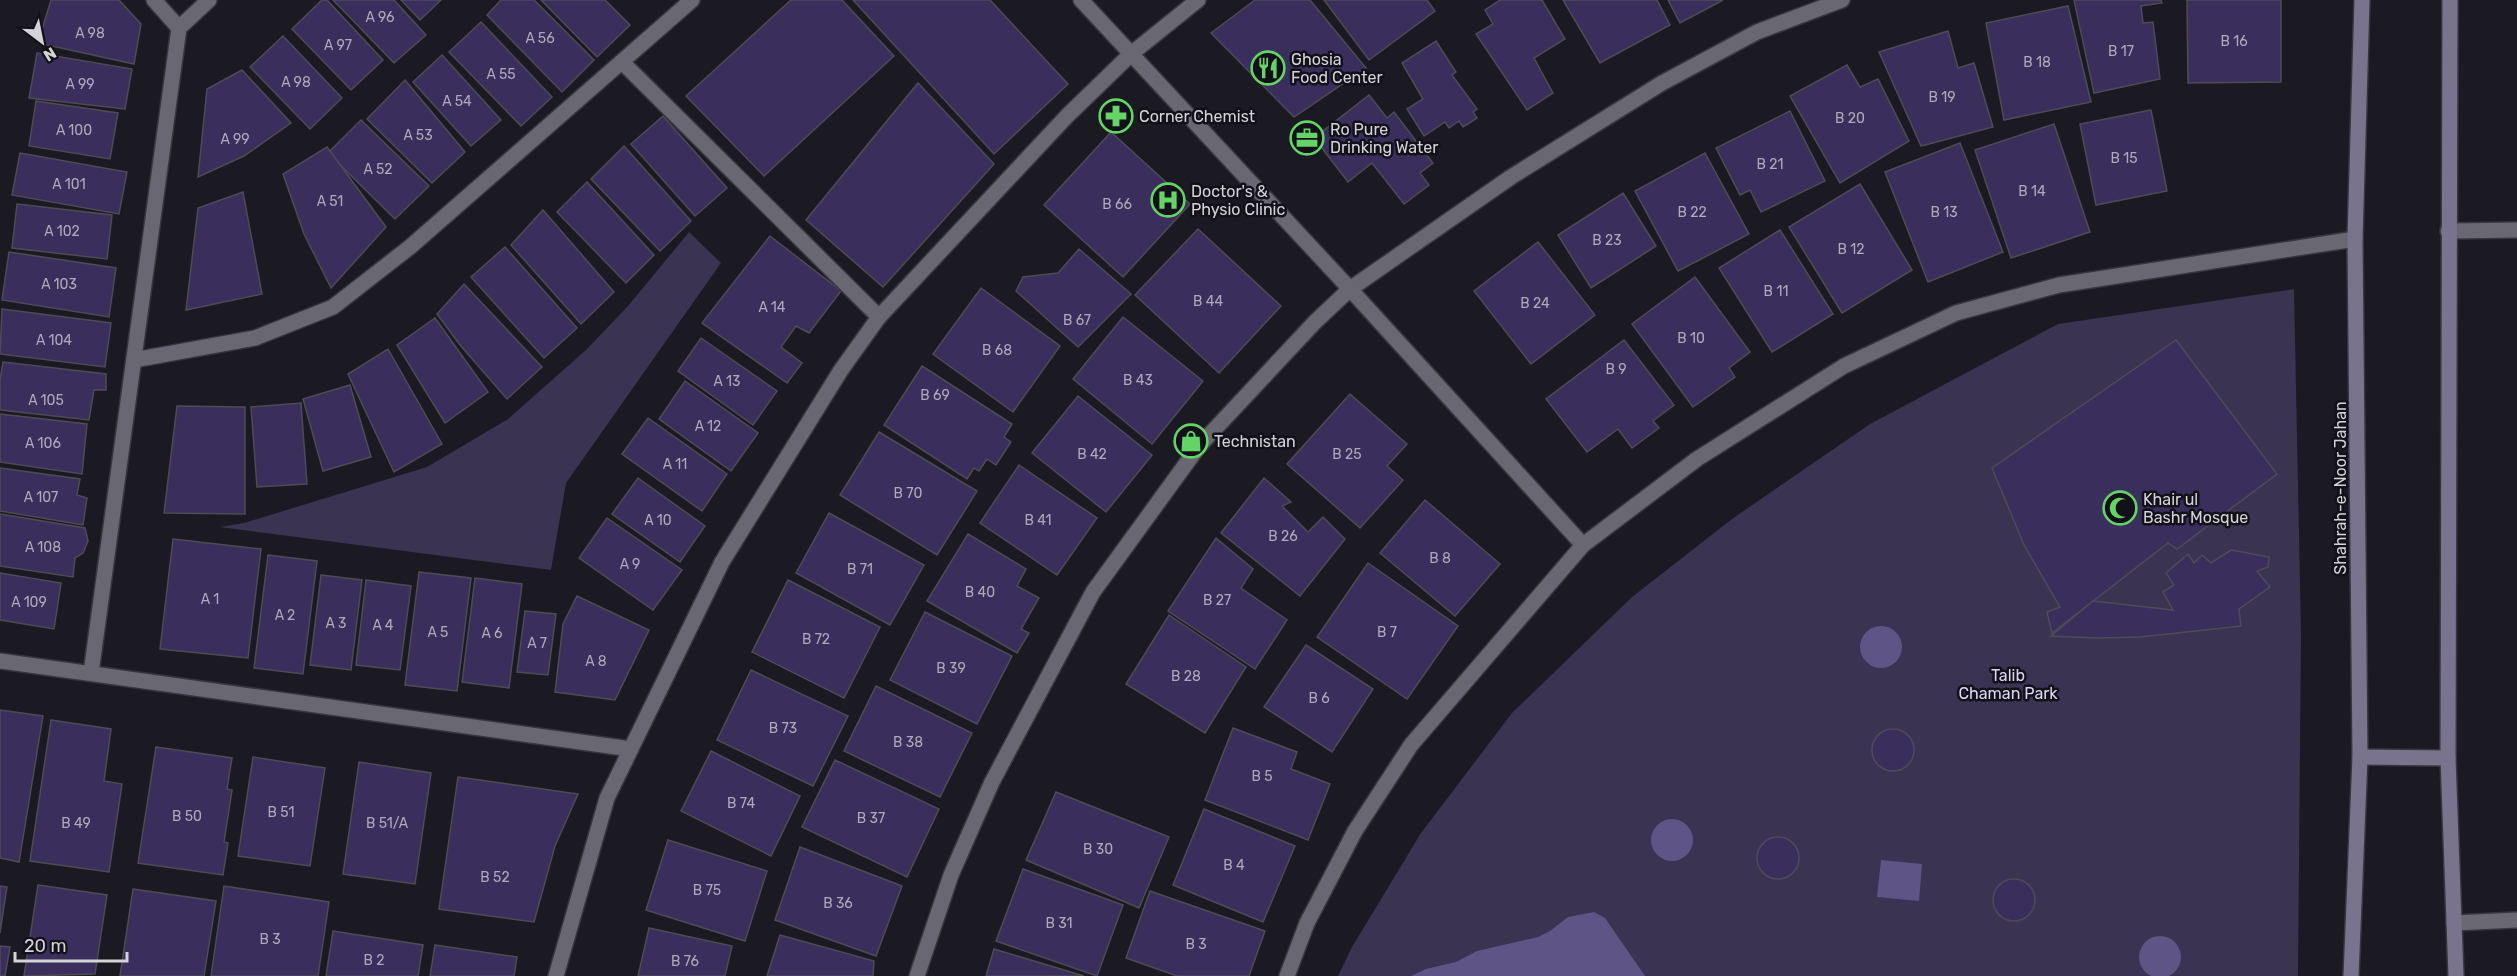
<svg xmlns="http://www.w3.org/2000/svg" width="2517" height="976" font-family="Rubik,sans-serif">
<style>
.green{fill:#3a3352}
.water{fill:#5f5486}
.building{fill:#3a2e5d;stroke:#4d4c55;stroke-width:1.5}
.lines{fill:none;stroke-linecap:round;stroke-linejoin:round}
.minor-casing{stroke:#37363c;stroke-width:18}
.tertiary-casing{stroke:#37363c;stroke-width:18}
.secondary-casing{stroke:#37363c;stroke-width:18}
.minor{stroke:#696771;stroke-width:15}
.tertiary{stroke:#696771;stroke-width:15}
.secondary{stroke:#79738e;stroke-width:15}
.labels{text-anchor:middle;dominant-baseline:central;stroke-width:5;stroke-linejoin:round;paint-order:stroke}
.number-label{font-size:14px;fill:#aeaab9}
.poi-label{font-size:16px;fill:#d4d3d8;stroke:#121018;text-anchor:start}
.street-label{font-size:16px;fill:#d4d3d8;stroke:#121018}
.park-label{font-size:16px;fill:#dcd6f6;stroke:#121018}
</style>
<rect width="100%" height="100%" fill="#1b1921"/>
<g class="green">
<polygon points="689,232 721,263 566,483 551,570 220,527 244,523 427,467 508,419 587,349 628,306"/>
<polygon points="2294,289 2301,633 2298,976 1338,976 1352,947 1421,833 1512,713 1632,597 1732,519 1870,424 2058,324"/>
</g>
<g class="water">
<circle cx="1881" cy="647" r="21"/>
<circle cx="1672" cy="840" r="21"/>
<polygon points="1881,860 1922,864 1919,901 1877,897"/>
<polygon points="1594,912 1605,918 1645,976 1411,976 1426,969 1456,962 1477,951 1538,937 1550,931 1568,917"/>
<circle cx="2160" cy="957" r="21"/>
</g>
<g class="building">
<polygon points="51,0 119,0 141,24 134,64 38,43"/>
<polygon points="322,0 327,0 383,60 351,90 292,29"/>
<polygon points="333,0 394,0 426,35 394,63"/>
<polygon points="401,0 441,0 420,20"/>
<polygon points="501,0 534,0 594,60 562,92 487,15"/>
<polygon points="541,0 605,0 630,25 597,57"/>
<polygon points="791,0 842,0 894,56 764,176 686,96"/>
<polygon points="853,0 990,0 1068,84 994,154"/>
<polygon points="1255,0 1310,0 1366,68 1294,117 1211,33"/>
<polygon points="1324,0 1427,0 1435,11 1369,60"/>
<polygon points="1500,0 1542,0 1565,39 1534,58 1553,93 1527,110 1476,34 1493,24 1485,10"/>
<polygon points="1563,0 1657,0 1670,25 1600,63"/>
<polygon points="1668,0 1723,0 1680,23"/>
<polygon points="2074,0 2161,0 2162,3 2141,6 2143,23 2153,22 2160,79 2094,93"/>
<polygon points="2187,0 2281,0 2281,82 2188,83"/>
<polygon points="2068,6 2091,102 2004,120 1986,23"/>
<polygon points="481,22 552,97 521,126 449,52"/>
<polygon points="1948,31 1958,68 1974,63 1993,127 1921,146 1879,52"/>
<polygon points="283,36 342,98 310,129 250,67"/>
<polygon points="1436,41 1456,72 1452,75 1477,109 1473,112 1477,118 1463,127 1459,121 1449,128 1445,122 1424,136 1407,109 1423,99 1402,63"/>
<polygon points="37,53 132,69 125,109 29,98"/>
<polygon points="442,55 501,120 471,146 413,82"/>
<polygon points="1847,65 1860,87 1878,79 1909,141 1840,183 1790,96"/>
<polygon points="242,70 291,123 244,156 198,177 207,89"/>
<polygon points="405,80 465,152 432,183 367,119"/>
<polygon points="918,83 994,164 883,287 806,220"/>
<polygon points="1369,95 1387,118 1394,112 1433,163 1420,173 1429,185 1404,204 1372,163 1348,182 1314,138"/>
<polygon points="36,101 118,113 110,159 29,146"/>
<polygon points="2151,110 2167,191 2096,205 2080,124"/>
<polygon points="1790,111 1825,181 1761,212 1750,190 1740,195 1716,148"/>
<polygon points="663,116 727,188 695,216 631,144"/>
<polygon points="361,120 429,186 395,219 328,153"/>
<polygon points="2054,124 2090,232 2011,258 1975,150"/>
<polygon points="1111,132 1190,204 1123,277 1044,205"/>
<polygon points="1960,143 2003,252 1928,282 1885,172"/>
<polygon points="624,146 691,221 660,251 591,179"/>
<polygon points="327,147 386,227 331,288 304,234 283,174"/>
<polygon points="20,153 127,172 119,214 12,195"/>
<polygon points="1705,153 1749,234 1678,271 1635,191"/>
<polygon points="587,182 654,255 626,283 557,212"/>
<polygon points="1860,184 1912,270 1842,313 1789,227"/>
<polygon points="243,192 262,294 186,310 198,208"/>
<polygon points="1623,193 1656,246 1591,288 1558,235"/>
<polygon points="17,204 112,215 107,259 12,248"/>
<polygon points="543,210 614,292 581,324 511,245"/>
<polygon points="1198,229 1281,306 1219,373 1135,295"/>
<polygon points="1780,230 1833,314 1772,352 1719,268"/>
<polygon points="770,236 841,291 809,333 796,326 781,347 802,363 787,383 702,323"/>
<polygon points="1538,242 1595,315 1531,364 1474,291"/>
<polygon points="505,247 577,328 544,358 471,277"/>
<polygon points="1079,249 1131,294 1078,347 1016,291 1023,277 1058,273"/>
<polygon points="9,252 116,268 109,317 2,300"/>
<polygon points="1695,277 1750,352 1729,368 1735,377 1693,407 1632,324"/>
<polygon points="464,284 542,367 507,399 460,345 437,314"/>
<polygon points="981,288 1060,346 1013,412 933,354"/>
<polygon points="2,309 111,323 105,367 0,354"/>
<polygon points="1123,317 1203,381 1152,444 1073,379"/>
<polygon points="435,318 488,392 445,423 397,345"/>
<polygon points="701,338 777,391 753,425 678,371"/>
<polygon points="1624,340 1674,405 1653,421 1659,428 1632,448 1618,429 1587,452 1546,399"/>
<polygon points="2176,340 2277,474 2177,549 2168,543 2052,633 2047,612 2060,607 2024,545 1992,468"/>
<polygon points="388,349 442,444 394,472 348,374"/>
<polygon points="3,362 106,374 106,390 94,390 89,420 0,410 0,380"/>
<polygon points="922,366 1012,424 1004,437 1011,442 996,465 987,459 979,471 974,468 967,479 884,425"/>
<polygon points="685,381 758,433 731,471 659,419"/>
<polygon points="350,385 371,457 323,471 303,399"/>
<polygon points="1350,394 1407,444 1387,466 1403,480 1360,528 1287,464"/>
<polygon points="1078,396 1152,455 1106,512 1032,453"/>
<polygon points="301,403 307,484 257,487 251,407"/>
<polygon points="177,406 245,407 245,514 164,513"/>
<polygon points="0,414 87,424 82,474 0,462"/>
<polygon points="648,418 727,474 702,511 622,454"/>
<polygon points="879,432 977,491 937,555 840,495"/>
<polygon points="1019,465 1097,518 1057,575 980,523"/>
<polygon points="0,468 80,479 77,495 87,498 83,525 0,511"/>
<polygon points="638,478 705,526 680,562 612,514"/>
<polygon points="1264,478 1291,502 1282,506 1308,532 1323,517 1345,539 1300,596 1221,533"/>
<polygon points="1425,500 1500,564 1455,616 1380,553"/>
<polygon points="829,513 924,565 890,625 796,573"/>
<polygon points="0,514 85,528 88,541 83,553 75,558 73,577 0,566"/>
<polygon points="607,518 682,570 653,610 579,558"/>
<polygon points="968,534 1026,569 1017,586 1039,598 1021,629 1029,633 1017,653 927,601"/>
<polygon points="1216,538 1253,569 1241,588 1287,620 1255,669 1168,611"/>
<polygon points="173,539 261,549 248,658 160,649"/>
<polygon points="2231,550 2269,557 2268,567 2257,571 2270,587 2239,609 2241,626 2140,637 2097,638 2051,636 2093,601 2173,610 2163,592 2174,585 2166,573 2188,554 2194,563 2202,555 2211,563"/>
<polygon points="268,555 317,561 303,674 254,668"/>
<polygon points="1368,563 1458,626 1407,699 1317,637"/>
<polygon points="419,572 471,578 457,691 405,685"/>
<polygon points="0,573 61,583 54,629 0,620"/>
<polygon points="321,575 362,580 351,670 310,665"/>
<polygon points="475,578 522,584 509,688 462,682"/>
<polygon points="366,580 411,586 400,670 356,665"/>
<polygon points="788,580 880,627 844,698 752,652"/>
<polygon points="577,596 649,630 615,700 555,692 563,624"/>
<polygon points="525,611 556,614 548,675 517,672"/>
<polygon points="925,612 1012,656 977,724 890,680"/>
<polygon points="1169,615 1246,667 1205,733 1126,684"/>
<polygon points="1306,645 1373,689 1332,752 1264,707"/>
<polygon points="751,670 848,716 813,786 717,740"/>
<polygon points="876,686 972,733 940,797 844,751"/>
<polygon points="0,710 43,716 19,862 0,858"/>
<polygon points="51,720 111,729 104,781 122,784 109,872 30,861"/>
<polygon points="1233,728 1297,752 1291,769 1330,784 1308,840 1205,800"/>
<circle cx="1893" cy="750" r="21"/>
<polygon points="156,747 232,758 227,789 232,790 224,842 228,843 223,875 138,863"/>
<polygon points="711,751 800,796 771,856 681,811"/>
<polygon points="253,757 325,768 310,866 238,856"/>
<polygon points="835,760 939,809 907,877 802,827"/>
<polygon points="359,762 431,773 415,884 343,874"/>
<polygon points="458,777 578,794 555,846 534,922 439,909"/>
<polygon points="1056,792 1169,837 1139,908 1026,860"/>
<polygon points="1204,809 1295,846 1263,922 1173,885"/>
<circle cx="1778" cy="858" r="21"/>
<polygon points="668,840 767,871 745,941 646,910"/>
<polygon points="800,847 902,886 876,956 775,920"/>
<polygon points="1023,869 1123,905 1097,976 996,941"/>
<circle cx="2014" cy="900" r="21"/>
<polygon points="38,885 107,895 95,974 24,976"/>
<polygon points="0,886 7,887 0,933"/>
<polygon points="224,886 329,902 318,976 211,976"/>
<polygon points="133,889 216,901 204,976 120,976"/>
<polygon points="1150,891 1265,931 1249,976 1177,976 1126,958"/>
<polygon points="649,928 732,946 725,976 638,976"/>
<polygon points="333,931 423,945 418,976 326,976"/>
<polygon points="780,935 874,961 873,976 767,976"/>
<polygon points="435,945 517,957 514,976 430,976"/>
<polygon points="0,946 10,947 5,976 0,976"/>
<polygon points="994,949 1084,976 986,976"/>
</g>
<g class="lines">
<g class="minor-casing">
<g id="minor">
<polyline points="154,0 179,28"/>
<polyline points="622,62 879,317"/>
<polyline points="2448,231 2517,230"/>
<polyline points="134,360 255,338 333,307 410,247 692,0"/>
<polyline points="0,661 631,749"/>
<polyline points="91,673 179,28 209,0"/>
<polyline points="2454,923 2517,920"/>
<polyline points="556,976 607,798 722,562 841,370 879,317 1067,116 1131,54 1198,0"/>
<polyline points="917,976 951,875 992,782 1093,592 1199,446 1315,322 1350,289 1511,177 1662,83 1757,32 1842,0"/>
</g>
</g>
<g class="tertiary-casing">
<g id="tertiary">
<polyline points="1081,0 1350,289 1583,545"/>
<polyline points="1287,976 1307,923 1355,831 1411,745 1583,545 1697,459 1844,366 1956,313 2059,285 2355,239"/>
</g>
</g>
<g class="secondary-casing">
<g id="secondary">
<polyline points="2450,0 2448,758 2456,976"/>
<polyline points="2360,757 2448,758"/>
<polyline points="2351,976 2360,757 2355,239 2362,0"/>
</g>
</g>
<use href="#minor" class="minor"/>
<use href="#tertiary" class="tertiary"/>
<use href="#secondary" class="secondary"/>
</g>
<defs>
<g id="restaurant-ring" transform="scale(1.725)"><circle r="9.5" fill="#121018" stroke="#65d467" stroke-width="1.5"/><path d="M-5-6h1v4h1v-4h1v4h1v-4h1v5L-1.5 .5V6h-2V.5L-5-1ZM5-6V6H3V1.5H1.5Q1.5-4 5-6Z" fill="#65d467"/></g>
<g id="pharmacy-ring" transform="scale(1.725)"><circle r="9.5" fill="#121018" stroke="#65d467" stroke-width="1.5"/><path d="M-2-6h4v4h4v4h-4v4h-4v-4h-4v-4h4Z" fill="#65d467"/></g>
<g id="office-ring" transform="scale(1.725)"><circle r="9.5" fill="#121018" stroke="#65d467" stroke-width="1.5"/><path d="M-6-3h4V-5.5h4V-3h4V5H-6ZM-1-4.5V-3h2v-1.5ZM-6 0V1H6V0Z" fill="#65d467"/></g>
<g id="hospital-ring" transform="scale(1.725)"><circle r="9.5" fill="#121018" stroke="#65d467" stroke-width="1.5"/><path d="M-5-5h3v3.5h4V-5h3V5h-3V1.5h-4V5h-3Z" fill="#65d467"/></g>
<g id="shop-ring" transform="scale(1.725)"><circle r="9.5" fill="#121018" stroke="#65d467" stroke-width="1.5"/><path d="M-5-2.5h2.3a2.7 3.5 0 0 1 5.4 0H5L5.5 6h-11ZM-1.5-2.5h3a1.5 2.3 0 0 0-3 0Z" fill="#65d467"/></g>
<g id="mosque-ring" transform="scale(1.725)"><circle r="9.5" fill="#121018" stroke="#65d467" stroke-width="1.5"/><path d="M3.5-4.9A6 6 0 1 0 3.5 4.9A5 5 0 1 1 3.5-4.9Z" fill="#65d467"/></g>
</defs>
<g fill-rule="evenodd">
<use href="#restaurant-ring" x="1268" y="68"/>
<use href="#pharmacy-ring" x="1116" y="116"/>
<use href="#office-ring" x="1307" y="138"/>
<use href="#hospital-ring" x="1168" y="200"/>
<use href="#shop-ring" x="1191" y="441"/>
<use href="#mosque-ring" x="2120" y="508"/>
</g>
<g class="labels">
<g class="number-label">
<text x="380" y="17">A 96</text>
<text x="90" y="33">A 98</text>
<text x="540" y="38">A 56</text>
<text x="2234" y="41">B 16</text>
<text x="338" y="45">A 97</text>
<text x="2121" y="51">B 17</text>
<text x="2037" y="62">B 18</text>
<text x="501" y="74">A 55</text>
<text x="296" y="82">A 98</text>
<text x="80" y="84">A 99</text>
<text x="1942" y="97">B 19</text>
<text x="457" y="101">A 54</text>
<text x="1850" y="118">B 20</text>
<text x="74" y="130">A 100</text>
<text x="418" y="135">A 53</text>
<text x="235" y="139">A 99</text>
<text x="2124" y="158">B 15</text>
<text x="1770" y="164">B 21</text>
<text x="378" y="169">A 52</text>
<text x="69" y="184">A 101</text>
<text x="2032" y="191">B 14</text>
<text x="330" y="201">A 51</text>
<text x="1117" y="204">B 66</text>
<text x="1692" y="212">B 22</text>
<text x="1944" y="212">B 13</text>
<text x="62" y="231">A 102</text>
<text x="1607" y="240">B 23</text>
<text x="1851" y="249">B 12</text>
<text x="59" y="284">A 103</text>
<text x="1776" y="291">B 11</text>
<text x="1208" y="301">B 44</text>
<text x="1535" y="303">B 24</text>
<text x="772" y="307">A 14</text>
<text x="1077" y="320">B 67</text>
<text x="1691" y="338">B 10</text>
<text x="54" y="340">A 104</text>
<text x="997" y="350">B 68</text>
<text x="1616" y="369">B 9</text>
<text x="1138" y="380">B 43</text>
<text x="727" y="381">A 13</text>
<text x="935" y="395">B 69</text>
<text x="46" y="400">A 105</text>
<text x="708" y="426">A 12</text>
<text x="43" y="443">A 106</text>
<text x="1092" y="454">B 42</text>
<text x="1347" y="454">B 25</text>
<text x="675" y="464">A 11</text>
<text x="908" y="493">B 70</text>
<text x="41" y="497">A 107</text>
<text x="658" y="520">A 10</text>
<text x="1038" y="520">B 41</text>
<text x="1283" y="536">B 26</text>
<text x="43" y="547">A 108</text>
<text x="1440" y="558">B 8</text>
<text x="630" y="564">A 9</text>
<text x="860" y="569">B 71</text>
<text x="980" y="592">B 40</text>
<text x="210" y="599">A 1</text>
<text x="1217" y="600">B 27</text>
<text x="29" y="602">A 109</text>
<text x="285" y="615">A 2</text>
<text x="336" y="623">A 3</text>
<text x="383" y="625">A 4</text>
<text x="438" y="632">A 5</text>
<text x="1387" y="632">B 7</text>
<text x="492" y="633">A 6</text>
<text x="816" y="639">B 72</text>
<text x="537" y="643">A 7</text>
<text x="596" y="661">A 8</text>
<text x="951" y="668">B 39</text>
<text x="1186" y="676">B 28</text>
<text x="1319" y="698">B 6</text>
<text x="783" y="728">B 73</text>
<text x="908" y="742">B 38</text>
<text x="1262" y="776">B 5</text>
<text x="741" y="803">B 74</text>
<text x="281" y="812">B 51</text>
<text x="187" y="816">B 50</text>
<text x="871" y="818">B 37</text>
<text x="76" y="823">B 49</text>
<text x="387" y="823">B 51/A</text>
<text x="1098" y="849">B 30</text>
<text x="1234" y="865">B 4</text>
<text x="495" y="877">B 52</text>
<text x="707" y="890">B 75</text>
<text x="838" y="903">B 36</text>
<text x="1059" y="923">B 31</text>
<text x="270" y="939">B 3</text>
<text x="1196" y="944">B 3</text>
<text x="374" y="960">B 2</text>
<text x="685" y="961">B 76</text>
</g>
<g class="poi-label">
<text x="1291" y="59">Ghosia<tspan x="1291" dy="18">Food Center</tspan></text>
<text x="1139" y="116">Corner Chemist</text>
<text x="1330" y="129">Ro Pure<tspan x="1330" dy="18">Drinking Water</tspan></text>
<text x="1191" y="191">Doctor's &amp;<tspan x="1191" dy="18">Physio Clinic</tspan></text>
<text x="1214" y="441">Technistan</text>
<text x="2143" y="499">Khair ul<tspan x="2143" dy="18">Bashr Mosque</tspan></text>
</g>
<g class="street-label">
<text transform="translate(2340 488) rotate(-90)">Shahrah-e-Noor Jahan</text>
</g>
<g class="park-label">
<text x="2008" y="675">Talib<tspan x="2008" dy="18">Chaman Park</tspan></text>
</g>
</g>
<g transform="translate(42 42) rotate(148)" stroke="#121018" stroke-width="4.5" paint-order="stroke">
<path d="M0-4.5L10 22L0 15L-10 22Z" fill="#d4d3d8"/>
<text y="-9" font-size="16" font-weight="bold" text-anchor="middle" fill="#d4d3d8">N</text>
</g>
<path d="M15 952v9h112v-9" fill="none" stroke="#d4d3d8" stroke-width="3"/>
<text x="24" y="952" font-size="18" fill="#d4d3d8" stroke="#121018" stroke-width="4.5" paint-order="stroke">20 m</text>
</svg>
